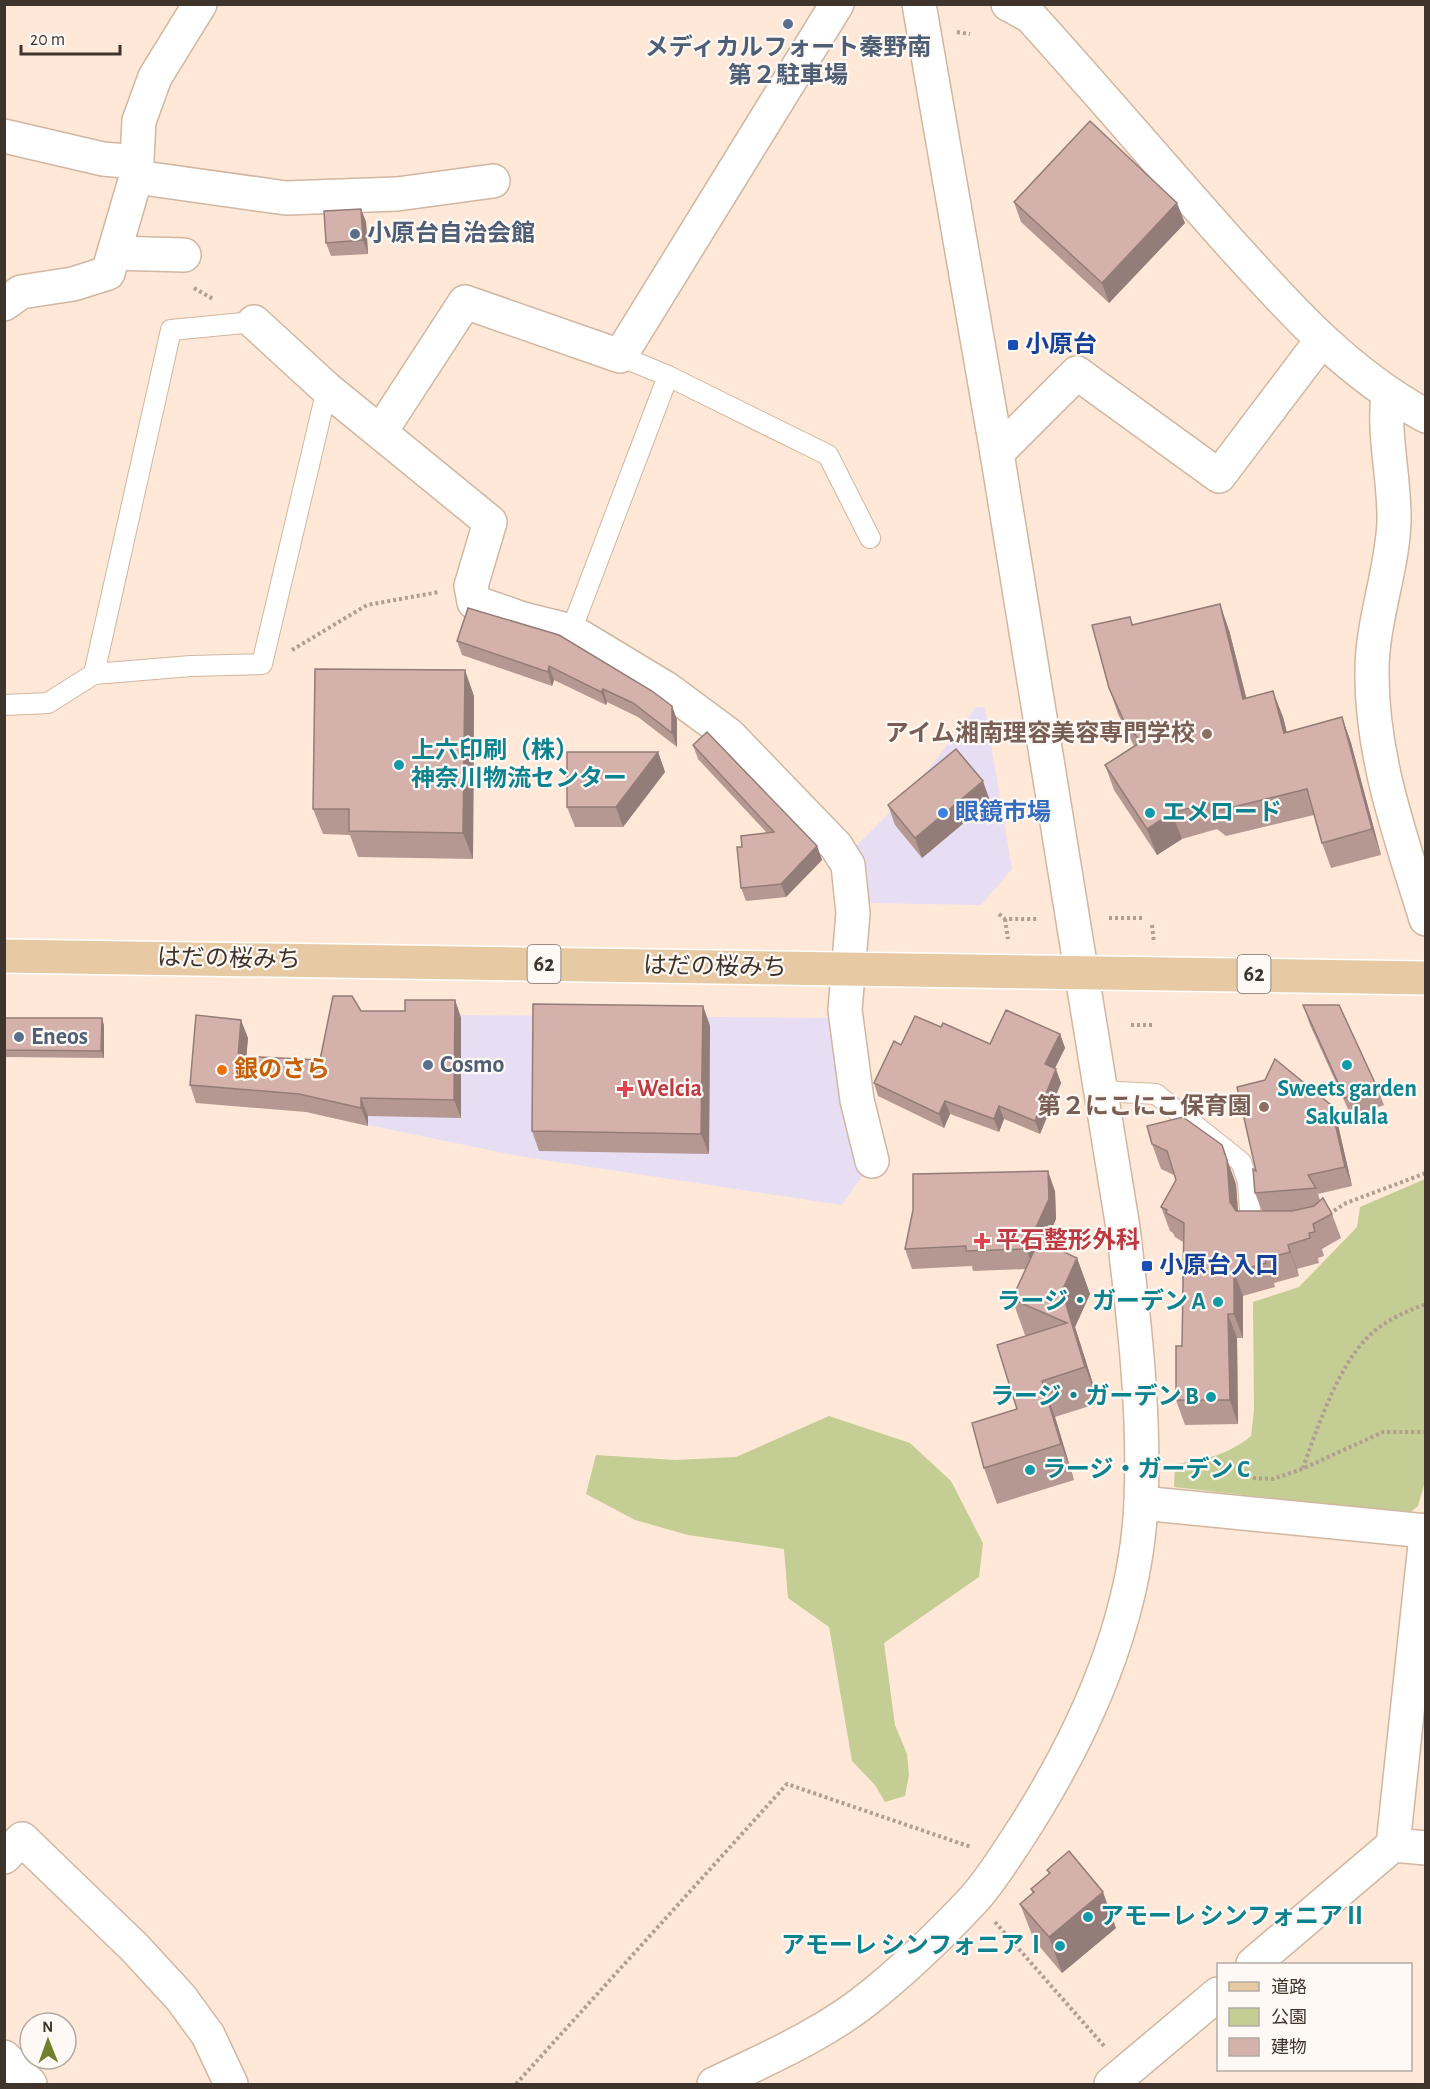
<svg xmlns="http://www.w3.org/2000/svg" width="1430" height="2089" font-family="'Alegreya Sans','Noto Sans JP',sans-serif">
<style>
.commercial{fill:#e7def4}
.green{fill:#c4cd94}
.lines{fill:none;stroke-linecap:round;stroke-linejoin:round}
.service-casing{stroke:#d1b6a1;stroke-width:22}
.minor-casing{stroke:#d1b6a1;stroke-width:36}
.tertiary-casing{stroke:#d1b6a1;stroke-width:36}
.primary-casing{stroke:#fff;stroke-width:36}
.path{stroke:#b09e90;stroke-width:4;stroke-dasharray:3 3;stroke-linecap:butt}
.service{stroke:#fff;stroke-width:20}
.minor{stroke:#fff;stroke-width:33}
.tertiary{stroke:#fff;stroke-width:33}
.primary{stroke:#e7caa3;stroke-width:33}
.wall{fill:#b69893}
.shaded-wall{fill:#947c78}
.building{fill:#d4b1ab;stroke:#947c78;stroke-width:1.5}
.service-dot{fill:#5c6f8a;stroke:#fff9f5;stroke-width:2}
.transit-dot{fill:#1a4fb4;stroke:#fff9f5;stroke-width:2}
.education-dot{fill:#8d6e63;stroke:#fff9f5;stroke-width:2}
.culture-dot{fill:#0f9aa8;stroke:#fff9f5;stroke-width:2}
.shop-dot{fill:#3f7fe0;stroke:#fff9f5;stroke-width:2}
.food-dot{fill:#e8710a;stroke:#fff9f5;stroke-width:2}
.health-dot{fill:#e0444e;stroke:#fff9f5;stroke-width:2}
.labels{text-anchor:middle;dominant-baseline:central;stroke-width:4.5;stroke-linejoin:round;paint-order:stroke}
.shield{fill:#fff9f5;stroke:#796f68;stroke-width:1.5}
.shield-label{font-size:22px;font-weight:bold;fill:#3f342c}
.service-label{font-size:24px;font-weight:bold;fill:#4e5e75;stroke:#fff9f5;text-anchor:start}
.transit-label{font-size:24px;font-weight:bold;fill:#164399;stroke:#fff9f5;text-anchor:start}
.education-label{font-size:24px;font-weight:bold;fill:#785e54;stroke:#fff9f5;text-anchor:end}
.culture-label{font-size:24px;font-weight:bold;fill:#0d838f;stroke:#fff9f5;text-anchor:start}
.shop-label{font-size:24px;font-weight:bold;fill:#366cbe;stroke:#fff9f5;text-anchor:start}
.street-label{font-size:24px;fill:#3f342c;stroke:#fff9f5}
.food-label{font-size:24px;font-weight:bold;fill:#c56008;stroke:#fff9f5;text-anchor:start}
.health-label{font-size:24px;font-weight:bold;fill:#be3a42;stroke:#fff9f5;text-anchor:start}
</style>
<rect width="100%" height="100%" fill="#ffe8d7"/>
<g class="commercial">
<polygon points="976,707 985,708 1012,869 981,905 867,903 868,873 855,847 916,786"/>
<polygon points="340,1014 833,1018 865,1172 842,1205 518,1156 319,1115"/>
</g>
<g class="green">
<path d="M1425,1179L1426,1478L1418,1506L1408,1514L1174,1487L1175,1464C1204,1460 1228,1455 1251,1436L1254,1410L1253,1302L1299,1287L1357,1227L1360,1207Z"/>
<polygon points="829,1416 910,1443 951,1481 983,1543 979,1577 884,1643 895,1725 907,1754 909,1775 905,1796 885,1802 875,1785 852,1761 829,1627 788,1598 784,1549 688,1535 635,1520 586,1494 596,1455 675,1460 736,1457"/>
</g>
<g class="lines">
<g class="service-casing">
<g id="service">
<polyline points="620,356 668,376 828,455 870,538"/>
<polyline points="571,631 668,376"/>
<polyline points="94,674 171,330 254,322"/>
<polyline points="4,705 48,703 94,674 191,666 262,664 327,389"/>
<polyline points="1102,1091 1156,1094 1241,1162 1248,1182 1251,1225 1263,1225"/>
</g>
</g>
<g class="minor-casing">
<g id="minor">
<path d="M1008,4L1030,16C1098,91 1164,169 1232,245C1291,310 1347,373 1426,416"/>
<polyline points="4,136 103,159 137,162"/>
<polyline points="136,177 286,198 397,194 493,181"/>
<polyline points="114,253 184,255"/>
<polyline points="4,304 21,292 73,284 108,273 136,177 139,121 155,77 200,4"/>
<polyline points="254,322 327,389 490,522 471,586 474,602 523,619 571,631 667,689 729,735 836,846 848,865 853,913 845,1010 857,1100 872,1161"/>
<path d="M1388,395C1383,437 1395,480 1394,522C1392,572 1372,621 1372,671C1371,756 1401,838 1426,919"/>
<polyline points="381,431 465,302 620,356 837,4"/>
<polyline points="997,453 1077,373 1219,476 1321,341"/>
<polyline points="1141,1503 1426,1531"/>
<polyline points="1393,1845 1426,1848"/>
<polyline points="4,1857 22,1839 135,1948 181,1998 208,2035 231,2084"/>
<polyline points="1253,1964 1393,1845 1426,1535"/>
<polyline points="4,2057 30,2084"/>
<polyline points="1111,2084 1218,1994"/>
</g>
</g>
<g class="tertiary-casing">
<path id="tertiary" d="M714,2084C769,2058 829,2032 876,1992C909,1965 945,1930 974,1899C991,1880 1005,1857 1019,1836C1083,1737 1136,1621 1141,1502C1145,1410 1134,1319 1123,1228L997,453L919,4"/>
</g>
<g class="primary-casing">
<polyline id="primary" points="4,956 1426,978"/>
</g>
<g class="path">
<polyline points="957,32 970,34"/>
<polyline points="194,288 213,299"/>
<polyline points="292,650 367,605 439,592"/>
<polyline points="999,914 1005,919 1038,919"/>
<polyline points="1109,918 1144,918"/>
<polyline points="1005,919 1008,939"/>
<polyline points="1152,925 1154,943"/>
<polyline points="1131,1025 1152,1025"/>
<polyline points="1329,1214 1346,1203 1426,1173"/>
<path d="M1303,1468C1316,1430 1338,1368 1366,1339C1382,1322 1404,1312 1426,1304"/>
<polyline points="1253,1478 1273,1479 1302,1469 1383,1432 1426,1432"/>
<polyline points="995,1922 1105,2047"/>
<polyline points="516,2084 787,1784 971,1847"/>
</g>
<use href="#service" class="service"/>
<use href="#minor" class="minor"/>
<use href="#tertiary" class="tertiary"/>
<use href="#primary" class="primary"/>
</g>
<g class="wall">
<polygon points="1014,202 1185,223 1109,303 1021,222"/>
<polygon points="361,209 366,222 368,254 331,256 326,243"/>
<polygon points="468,608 672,706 677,720 677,747 638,717 607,702 606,705 554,680 552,686 462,655 457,641"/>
<polygon points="1130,617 1133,625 1229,630 1246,698 1283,717 1287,732 1342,717 1351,743 1381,855 1331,868 1322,843 1314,815 1226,836 1217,829 1182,839 1157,855 1114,790 1105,765 1134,746 1118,714 1109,688"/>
<polygon points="474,696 473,859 358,857 350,835 323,834 313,809"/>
<polygon points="693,745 817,846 822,860 786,897 746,901 741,888 742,847 767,833 698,759"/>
<polygon points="658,752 665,772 623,827 575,827 567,807"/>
<polygon points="990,801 922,858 895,825 888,805"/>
<polygon points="455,1000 461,1018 461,1118 368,1116 368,1126 306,1112 196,1103 190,1085 248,1038 246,1056 320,1060 361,1011 405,1011"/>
<polygon points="1303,1005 1376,1085 1384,1105 1352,1118 1310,1025"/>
<polygon points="703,1006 710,1026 709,1154 539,1151 532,1131"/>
<polygon points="4,1018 104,1025 104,1058 4,1057"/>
<polygon points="941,1027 990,1044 1060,1034 1065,1048 1055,1068 1061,1083 1040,1134 1004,1119 999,1132 950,1114 944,1128 878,1096 874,1083 901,1045"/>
<polygon points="1331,1105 1338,1125 1352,1186 1318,1194 1320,1200 1332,1214 1341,1238 1322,1249 1324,1256 1318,1258 1319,1263 1297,1269 1299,1276 1274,1283 1275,1287 1243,1296 1243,1338 1237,1338 1238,1424 1185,1425 1176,1400 1182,1346 1183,1242 1175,1237 1173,1233 1170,1231 1161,1207 1176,1180 1174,1175 1161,1169 1152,1144 1236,1184 1238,1211 1262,1211 1255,1193 1256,1171"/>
<polygon points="1055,1191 1056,1219 1045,1243 1077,1258 1090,1294 1075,1327 1099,1403 1055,1417 1074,1480 997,1504 984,1468 1017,1409 1027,1336 1025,1335 1012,1299 1026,1269 973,1271 972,1266 912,1269 905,1249"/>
<polygon points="1047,1870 1116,1928 1062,1973 1034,1940 1020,1904 1033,1894 1031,1889 1049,1874"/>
</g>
<g class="shaded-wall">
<polygon points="1177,203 1185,223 1109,303 1102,283"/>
<polygon points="361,209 366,222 368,254 363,240"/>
<polygon points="1220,604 1229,630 1253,724 1243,699"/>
<polygon points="549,666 554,680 552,686 548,672"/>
<polygon points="465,670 474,696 473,859 463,833"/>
<polygon points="603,689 607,702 606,705 601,692"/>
<polygon points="1273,691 1283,717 1293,759 1284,733"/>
<polygon points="672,706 677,720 677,747 672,733"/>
<polygon points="1342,717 1351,743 1381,855 1372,829"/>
<polygon points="658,752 665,772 623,827 616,807"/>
<polygon points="983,781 990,801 922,858 915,838"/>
<polygon points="1172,813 1182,839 1157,855 1147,829"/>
<polygon points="817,846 822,860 786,897 781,884"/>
<polygon points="455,1000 461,1018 461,1118 454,1100"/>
<polygon points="703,1006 710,1026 709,1154 701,1134"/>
<polygon points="102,1018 104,1025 104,1058 101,1051"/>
<polygon points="241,1020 248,1038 245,1074 238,1056"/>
<polygon points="1060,1034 1065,1048 1050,1078 1045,1064"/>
<polygon points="1056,1069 1061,1083 1040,1134 1035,1121"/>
<polygon points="361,1098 368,1116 368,1126 361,1108"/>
<polygon points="945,1101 950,1114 944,1128 939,1114"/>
<polygon points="1331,1105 1338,1125 1352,1186 1345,1167"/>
<polygon points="999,1106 1004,1119 999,1132 994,1119"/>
<polygon points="1222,1145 1236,1184 1239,1226 1230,1202"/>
<polygon points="1048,1171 1055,1191 1056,1219 1034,1269 1026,1249"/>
<polygon points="1288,1245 1297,1269 1299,1276 1290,1252"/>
<polygon points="1077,1258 1090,1294 1075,1327 1099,1403 1085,1367 1062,1291"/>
<polygon points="1234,1272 1243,1296 1243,1338 1234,1314"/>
<polygon points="1228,1314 1237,1338 1238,1424 1230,1400"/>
<polygon points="1042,1381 1055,1417 1074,1480 1061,1444"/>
<polygon points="1103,1892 1116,1928 1062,1973 1049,1937"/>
</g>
<g class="building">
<polygon points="1090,121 1177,203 1102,283 1014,202"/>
<polygon points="361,209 363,240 326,243 324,211"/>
<polygon points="1220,604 1243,699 1273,691 1284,733 1342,717 1372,829 1322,843 1307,789 1217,811 1208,803 1172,813 1147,829 1105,765 1141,742 1123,719 1109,688 1092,625 1130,617 1132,625"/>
<polygon points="468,608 559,635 652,691 672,706 672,733 633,703 603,689 601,692 549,666 548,672 457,641"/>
<polygon points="315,669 465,670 463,833 349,831 349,809 313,809"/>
<polygon points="707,732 817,846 781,884 741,888 737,847 742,847 741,836 774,832 693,745"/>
<polygon points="956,749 983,781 915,838 888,805"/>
<polygon points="567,752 658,752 616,807 567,807"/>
<polygon points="333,996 352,996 361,1011 405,1011 405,1000 455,1000 454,1100 361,1098 361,1108 299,1094 190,1085 196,1015 241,1020 238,1056 320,1060"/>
<polygon points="533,1004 703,1006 701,1134 532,1131"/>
<polygon points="1303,1005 1339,1005 1376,1085 1345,1098"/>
<polygon points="1006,1010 1060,1034 1045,1064 1056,1069 1035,1121 999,1106 994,1119 945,1101 939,1114 874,1083 894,1041 901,1045 915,1016 941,1027 943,1023 990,1044"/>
<polygon points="4,1018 102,1018 101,1051 4,1050"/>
<polygon points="1275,1059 1331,1105 1345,1167 1308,1175 1316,1188 1255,1193 1253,1169 1256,1171 1237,1087 1265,1080"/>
<polygon points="1183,1117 1222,1145 1227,1160 1230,1202 1236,1211 1292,1211 1314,1206 1323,1198 1332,1214 1313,1224 1315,1232 1309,1233 1310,1238 1288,1245 1290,1252 1265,1259 1266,1263 1234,1272 1234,1314 1228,1314 1230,1400 1176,1400 1176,1346 1182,1346 1184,1223 1166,1213 1167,1210 1161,1207 1176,1180 1167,1151 1152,1144 1147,1126"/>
<polygon points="1048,1171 1049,1199 1026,1249 966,1251 966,1246 905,1249 913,1210 913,1174"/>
<polygon points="1039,1240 1077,1258 1062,1291 1085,1367 1042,1381 1061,1444 984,1468 972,1423 1017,1409 997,1345 1067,1323 1012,1299"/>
<polygon points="1069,1851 1103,1892 1049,1937 1020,1904 1034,1892 1031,1889 1050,1873 1047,1870"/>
</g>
<g class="service-dot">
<circle cx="788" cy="24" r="6"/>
<circle cx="355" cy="234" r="6"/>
<circle cx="19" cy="1037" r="6"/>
<circle cx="428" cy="1065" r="6"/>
</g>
<g class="transit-dot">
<rect x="1007" y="339" width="12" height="12" rx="3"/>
<rect x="1141" y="1260" width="12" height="12" rx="3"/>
</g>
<g class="education-dot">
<circle cx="1207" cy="734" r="6"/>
<circle cx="1264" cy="1107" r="6"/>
</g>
<g class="culture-dot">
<circle cx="399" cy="765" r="6"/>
<circle cx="1150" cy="813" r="6"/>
<circle cx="1347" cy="1065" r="6"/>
<circle cx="1218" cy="1302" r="6"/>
<circle cx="1211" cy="1397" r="6"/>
<circle cx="1030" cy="1470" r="6"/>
<circle cx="1088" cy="1917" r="6"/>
<circle cx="1060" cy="1946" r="6"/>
</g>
<circle class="shop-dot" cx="943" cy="813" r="6"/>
<circle class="food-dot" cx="222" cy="1070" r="6"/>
<g class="health-dot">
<path d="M622 1080h6v6h6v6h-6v6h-6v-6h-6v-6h6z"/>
<path d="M979 1232h6v6h6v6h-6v6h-6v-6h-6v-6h6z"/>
</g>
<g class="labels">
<g class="shield">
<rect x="527.5" y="945" width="33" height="38" rx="4.5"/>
<rect x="1237.5" y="955" width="33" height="38" rx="4.5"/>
</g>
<g class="shield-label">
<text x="544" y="964">62</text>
<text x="1254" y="974">62</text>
</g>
<g class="service-label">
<text x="788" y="48" text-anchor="middle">メディカルフォート秦野南<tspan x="788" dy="28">第２駐車場</tspan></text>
<text x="367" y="234">小原台自治会館</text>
<text x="31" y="1037">Eneos</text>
<text x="440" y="1065">Cosmo</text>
</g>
<g class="transit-label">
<text x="1025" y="345">小原台</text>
<text x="1159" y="1266">小原台入口</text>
</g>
<g class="education-label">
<text x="1195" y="734">アイム湘南理容美容専門学校</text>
<text x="1252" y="1107">第２にこにこ保育園</text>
</g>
<g class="culture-label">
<text x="411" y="751">上六印刷（株）<tspan x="411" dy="28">神奈川物流センター</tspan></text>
<text x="1162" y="813">エメロード</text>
<text x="1347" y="1089" text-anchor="middle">Sweets garden<tspan x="1347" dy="28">Sakulala</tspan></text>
<text x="1206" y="1302" text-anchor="end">ラージ・ガーデン A</text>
<text x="1199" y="1397" text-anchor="end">ラージ・ガーデン B</text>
<text x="1042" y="1470">ラージ・ガーデン C</text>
<text x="1100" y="1917">アモーレ シンフォニアⅡ</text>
<text x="1048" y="1946" text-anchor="end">アモーレ シンフォニアⅠ</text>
</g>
<g class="shop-label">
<text x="955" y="813">眼鏡市場</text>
</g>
<g class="street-label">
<text transform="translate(229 959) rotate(1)">はだの桜みち</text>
<text transform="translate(715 967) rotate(1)">はだの桜みち</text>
</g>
<g class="food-label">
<text x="234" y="1070">銀のさら</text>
</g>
<g class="health-label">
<text x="637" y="1089">Welcia</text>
<text x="996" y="1241">平石整形外科</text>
</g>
</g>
<rect width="1430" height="2089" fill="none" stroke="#3f342c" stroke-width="12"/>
<rect x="1217" y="1963" width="195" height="108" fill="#fff9f5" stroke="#b2aaa5" stroke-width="1.5"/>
<rect x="1229" y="1982" width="30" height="9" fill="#e7caa3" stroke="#b2aaa5" stroke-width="1.5"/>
<text x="1271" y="1993" font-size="18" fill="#3f342c">道路</text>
<rect x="1229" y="2008" width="30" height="18" fill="#c4cd94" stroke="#b2aaa5" stroke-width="1.5"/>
<text x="1271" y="2023" font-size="18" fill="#3f342c">公園</text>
<rect x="1229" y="2038" width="30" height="18" fill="#d4b1ab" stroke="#b2aaa5" stroke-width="1.5"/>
<text x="1271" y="2053" font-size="18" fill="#3f342c">建物</text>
<g transform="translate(48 2041) rotate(359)"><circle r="28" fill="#fff9f5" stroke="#b2aaa5" stroke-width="1.5"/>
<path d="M0-4.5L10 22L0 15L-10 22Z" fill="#72802e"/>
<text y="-9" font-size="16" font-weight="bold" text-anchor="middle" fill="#3f342c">N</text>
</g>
<path d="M21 45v9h99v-9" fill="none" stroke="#3f342c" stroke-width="3"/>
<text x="30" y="45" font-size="18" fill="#3f342c" stroke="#fff9f5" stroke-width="4.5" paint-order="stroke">20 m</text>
</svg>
